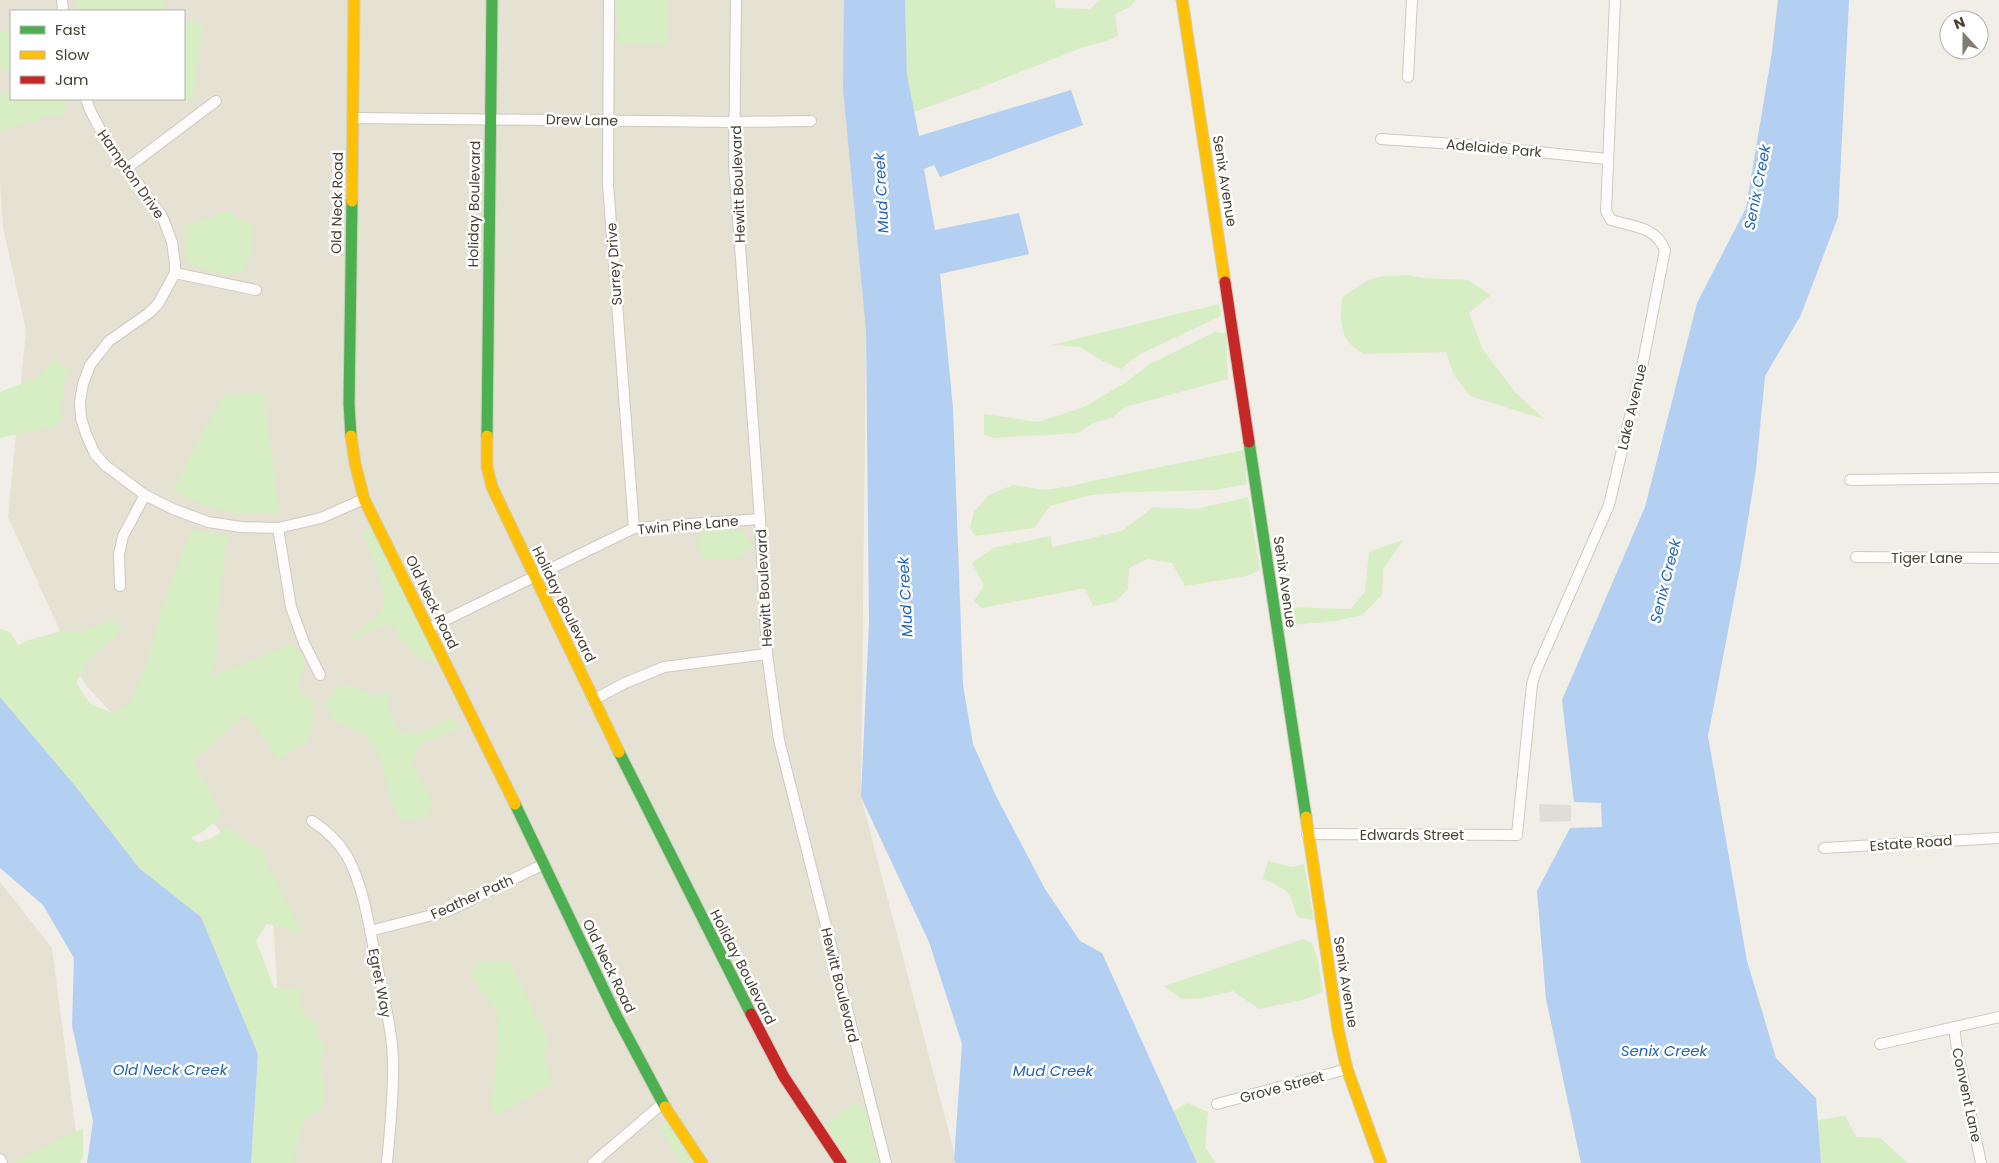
<svg xmlns="http://www.w3.org/2000/svg" width="1999" height="1163" font-family="Poppins,sans-serif">
<style>
.residential{fill:#e5e1d3;fill-rule:evenodd}
.green{fill:#d7edc4}
.parking{fill:#dfddd6}
.water{fill:#b3cff1}
.lines{fill:none;stroke-linecap:round;stroke-linejoin:round}
.street-casing{stroke:#cccac2;stroke-width:12}
.fast-casing{stroke:#d0cdbd;stroke-width:13}
.slow-casing{stroke:#d0cdbd;stroke-width:13}
.jam-casing{stroke:#d0cdbd;stroke-width:13}
.street{stroke:#fdfcfb;stroke-width:10}
.fast{stroke:#4caf50;stroke-width:11}
.slow{stroke:#ffc107;stroke-width:11}
.jam{stroke:#c62828;stroke-width:11}
.labels{text-anchor:middle;dominant-baseline:central;stroke-width:5;stroke-linejoin:round;paint-order:stroke}
.street-label{font-size:14px;fill:#464133;stroke:#fff}
.water-label{font-size:15px;font-style:italic;fill:#2364ba;stroke:#fff}
</style>
<rect width="100%" height="100%" fill="#f0eee6"/>
<g class="residential">
<path d="M0,0H855L866,330L861,797L957,1163H288L271,886L84,683L8,517L26,330L3,228L0,183ZM11,11H184V99H11Z"/>
<polygon points="0,882 52,948 80,1163 0,1163"/>
</g>
<g class="green">
<polygon points="76,0 161,0 167,11 78,11"/>
<polygon points="616,0 668,0 667,45 618,43"/>
<path d="M905,0H1055L1056,8L1090,9L1100,0H1136L1130,7L1115,14L1118,36C1103,44 1093,43 1078,49C1024,71 970,92 914,112L907,75Z"/>
<polygon points="184,20 204,26 193,98 184,102 180,99 184,99"/>
<polygon points="11,30 11,73 7,74 0,66 0,32"/>
<polygon points="11,88 11,99 65,99 65,115 45,117 0,131 0,95"/>
<polygon points="230,212 254,227 252,253 245,270 230,275 190,265 185,257 185,225"/>
<path d="M1407,275L1423,278L1467,280L1491,295L1469,313L1483,350L1515,392L1544,419L1470,396L1454,375L1446,352L1364,354C1339,340 1340,324 1342,298C1369,277 1373,276 1407,275Z"/>
<polygon points="1219,304 1221,316 1138,355 1121,369 1103,361 1080,347 1051,345"/>
<polygon points="1215,332 1226,333 1228,379 1125,407 1113,417 1091,424 1078,433 995,438 984,435 984,414 1038,422 1084,407 1125,383 1150,364"/>
<polygon points="56,357 70,371 63,385 62,419 53,427 0,438 0,392 36,378"/>
<polygon points="224,393 264,393 280,514 232,513 202,504 172,491"/>
<polygon points="1244,450 1247,484 1215,490 1128,492 1091,495 1050,506 1034,528 975,536 970,528 974,512 989,495 1013,485 1045,490 1072,486 1092,481"/>
<polygon points="1248,497 1260,570 1247,576 1185,586 1172,563 1148,559 1129,568 1128,589 1115,602 1093,606 1085,588 982,608 974,601 984,586 972,563 993,548 1051,536 1052,547 1122,531 1153,507 1197,509"/>
<path d="M371,527L441,662C416,667 403,640 390,623L344,643L375,617L382,608L385,596L364,533Z"/>
<path d="M192,529L228,536L216,629L218,645L212,677L291,644L304,658V671L298,681L299,691L314,702C315,744 311,739 278,761L264,737L245,715C227,730 212,748 193,761L222,815L205,830L191,838L198,843L212,838L229,827L248,843L264,851L267,863L303,933L267,924L256,941L274,988L304,989L300,999L303,1014L319,1025L318,1035L327,1048L320,1063L325,1087L322,1110L308,1115L301,1132L293,1163H251L258,1054L201,917L139,868L0,697V629L10,632L18,645L26,641L61,631L82,632L112,620L124,629L94,655L76,682L90,704L112,713L128,705L145,669L164,600Z"/>
<polygon points="720,529 742,531 754,546 738,559 719,560 703,559 696,543 703,531"/>
<polygon points="1403,540 1383,569 1382,595 1362,615 1337,621 1290,625 1278,607 1351,609 1365,592 1369,552"/>
<polygon points="341,685 351,685 375,696 390,692 390,712 399,732 418,734 452,717 463,727 418,746 413,765 432,800 429,817 402,821 391,802 379,752 362,733 334,722 324,705"/>
<path d="M1268,861L1292,867L1304,864L1314,920L1297,917C1290,891 1289,890 1263,879Z"/>
<polygon points="1303,939 1312,943 1318,961 1323,992 1302,1000 1259,1009 1233,991 1203,998 1182,999 1164,986"/>
<polygon points="481,962 510,962 548,1039 545,1058 552,1085 496,1116 490,1102 495,1080 498,1013 470,974"/>
<polygon points="859,1102 867,1112 879,1163 849,1163 826,1126 847,1107"/>
<polygon points="1188,1103 1208,1112 1205,1147 1216,1163 1197,1163 1173,1111"/>
<polygon points="1845,1116 1856,1137 1880,1138 1908,1163 1821,1163 1817,1120"/>
<polygon points="666,1122 694,1163 681,1163 659,1128"/>
<polygon points="83,1128 83,1155 80,1163 15,1163 16,1161"/>
</g>
<polygon class="parking" points="1539,804 1571,805 1571,821 1540,822"/>
<g class="water">
<polygon points="844,0 905,0 907,75 919,136 1071,90 1083,125 940,177 934,165 924,169 935,230 1019,213 1029,254 940,274 953,408 963,685 973,744 996,796 1045,889 1080,941 1102,953 1197,1163 956,1163 954,1160 962,1044 929,942 861,797 869,623 866,330 843,88"/>
<polygon points="1778,0 1849,0 1838,217 1801,315 1765,376 1756,469 1741,563 1708,736 1747,961 1776,1058 1816,1098 1821,1163 1581,1163 1546,999 1537,891 1570,828 1602,827 1601,803 1574,802 1562,700 1645,507 1697,303 1746,208 1772,52"/>
<polygon points="0,697 76,787 139,868 201,917 258,1054 251,1163 87,1163 93,1121 72,1026 74,958 43,905 0,868"/>
</g>
<g class="lines">
<g class="street-casing">
<g id="street">
<polyline points="62,0 63,11"/>
<polyline points="609,0 608,184 634,528"/>
<polyline points="736,0 734,164 760,519 767,654 779,740 886,1163"/>
<polyline points="1408,77 1412,0"/>
<polyline points="86,99 90,110 106,141 162,216 172,242 175,264 175,273 158,304 149,313 109,341 90,365 83,384 80,401 81,418 86,434 95,454 106,466 145,495 173,509 208,522 241,527 278,528 321,518 364,499"/>
<polyline points="354,118 735,122 811,121"/>
<polyline points="1381,139 1469,145 1607,159"/>
<polyline points="127,168 216,101"/>
<polyline points="175,273 256,290"/>
<polyline points="1850,480 1999,478"/>
<polyline points="278,528 291,607 304,643 320,675"/>
<polyline points="1856,557 1999,558"/>
<polyline points="120,586 119,554 123,536 145,495"/>
<polyline points="429,628 634,528 760,519"/>
<polyline points="593,700 625,683 664,667 767,654"/>
<path d="M312,821C326,830 338,841 347,856C365,888 370,934 378,970C384,999 392,1030 393,1060C394,1094 390,1129 387,1163"/>
<path d="M1307,834L1517,835L1532,684L1536,671L1609,505L1643,362L1665,250C1655,226 1633,227 1611,220L1606,211L1615,0"/>
<polyline points="1824,848 1999,838"/>
<polyline points="370,931 448,911 544,864"/>
<polyline points="1954,1027 1957,1049 1981,1163"/>
<polyline points="1880,1044 1999,1017"/>
<polyline points="1217,1104 1347,1069"/>
<polyline points="0,1159 2,1163"/>
<polyline points="593,1163 663,1103"/>
</g>
</g>
<g class="fast-casing">
<g id="fast">
<polyline points="351,436 349,404 352,201"/>
<polyline points="487,436 492,0"/>
<polyline points="1249,442 1306,817"/>
<polyline points="619,752 751,1014"/>
<polyline points="515,804 616,1015 665,1107"/>
</g>
</g>
<g class="slow-casing">
<g id="slow">
<polyline points="1182,0 1225,282"/>
<polyline points="352,201 354,0"/>
<polyline points="351,436 355,463 364,499 515,804"/>
<polyline points="487,436 487,467 492,487 619,752"/>
<polyline points="1306,817 1338,1029 1347,1069 1381,1163"/>
<polyline points="665,1107 702,1163"/>
</g>
</g>
<g class="jam-casing">
<g id="jam">
<polyline points="1225,282 1249,442"/>
<polyline points="751,1014 784,1077 841,1163"/>
</g>
</g>
<use href="#street" class="street"/>
<use href="#fast" class="fast"/>
<use href="#slow" class="slow"/>
<use href="#jam" class="jam"/>
</g>
<g class="labels">
<g class="street-label">
<text transform="translate(582 120) rotate(1)">Drew Lane</text>
<text transform="translate(1494 148) rotate(5)">Adelaide Park</text>
<text transform="translate(131 174) rotate(55)">Hampton Drive</text>
<text transform="translate(1225 181) rotate(81)">Senix Avenue</text>
<text transform="translate(738 184) rotate(-92)">Hewitt Boulevard</text>
<text transform="translate(337 203) rotate(-89)">Old Neck Road</text>
<text transform="translate(474 204) rotate(-89)">Holiday Boulevard</text>
<text transform="translate(614 264) rotate(-94)">Surrey Drive</text>
<text transform="translate(1632 407) rotate(-77)">Lake Avenue</text>
<text transform="translate(688 525) rotate(-5)">Twin Pine Lane</text>
<text x="1927" y="558">Tiger Lane</text>
<text transform="translate(1285 582) rotate(82)">Senix Avenue</text>
<text transform="translate(764 588) rotate(-93)">Hewitt Boulevard</text>
<text transform="translate(432 602) rotate(64)">Old Neck Road</text>
<text transform="translate(564 604) rotate(64)">Holiday Boulevard</text>
<text x="1412" y="835">Edwards Street</text>
<text transform="translate(1911 843) rotate(-4)">Estate Road</text>
<text transform="translate(472 897) rotate(-24)">Feather Path</text>
<text transform="translate(609 966) rotate(64)">Old Neck Road</text>
<text transform="translate(743 967) rotate(63)">Holiday Boulevard</text>
<text transform="translate(1346 982) rotate(81)">Senix Avenue</text>
<text transform="translate(380 983) rotate(79)">Egret Way</text>
<text transform="translate(840 985) rotate(76)">Hewitt Boulevard</text>
<text transform="translate(1282 1087) rotate(-15)">Grove Street</text>
<text transform="translate(1967 1095) rotate(78)">Convent Lane</text>
</g>
<g class="water-label">
<text transform="translate(1757 187) rotate(-79)">Senix Creek</text>
<text transform="translate(881 193) rotate(-93)">Mud Creek</text>
<text transform="translate(1665 581) rotate(-76)">Senix Creek</text>
<text transform="translate(905 597) rotate(-93)">Mud Creek</text>
<text x="1664" y="1050">Senix Creek</text>
<text x="170" y="1069">Old Neck Creek</text>
<text x="1053" y="1070">Mud Creek</text>
</g>
</g>
<rect x="10" y="10" width="175" height="90" fill="#ffffff" stroke="#b5b3ad"/>
<rect x="20" y="26" width="25" height="8" fill="#4caf50" stroke="#b5b3ad"/>
<text x="55" y="35" font-size="15" fill="#464133">Fast</text>
<rect x="20" y="51" width="25" height="8" fill="#ffc107" stroke="#b5b3ad"/>
<text x="55" y="60" font-size="15" fill="#464133">Slow</text>
<rect x="20" y="76" width="25" height="8" fill="#c62828" stroke="#b5b3ad"/>
<text x="55" y="85" font-size="15" fill="#464133">Jam</text>
<g transform="translate(1964 35) rotate(339)"><circle r="24" fill="#ffffff" stroke="#b5b3ad"/>
<path d="M0-4L9 19L0 12L-9 19Z" fill="#827e72"/>
<text y="-8" font-size="14" font-weight="bold" text-anchor="middle" fill="#464133">N</text>
</g>
</svg>
